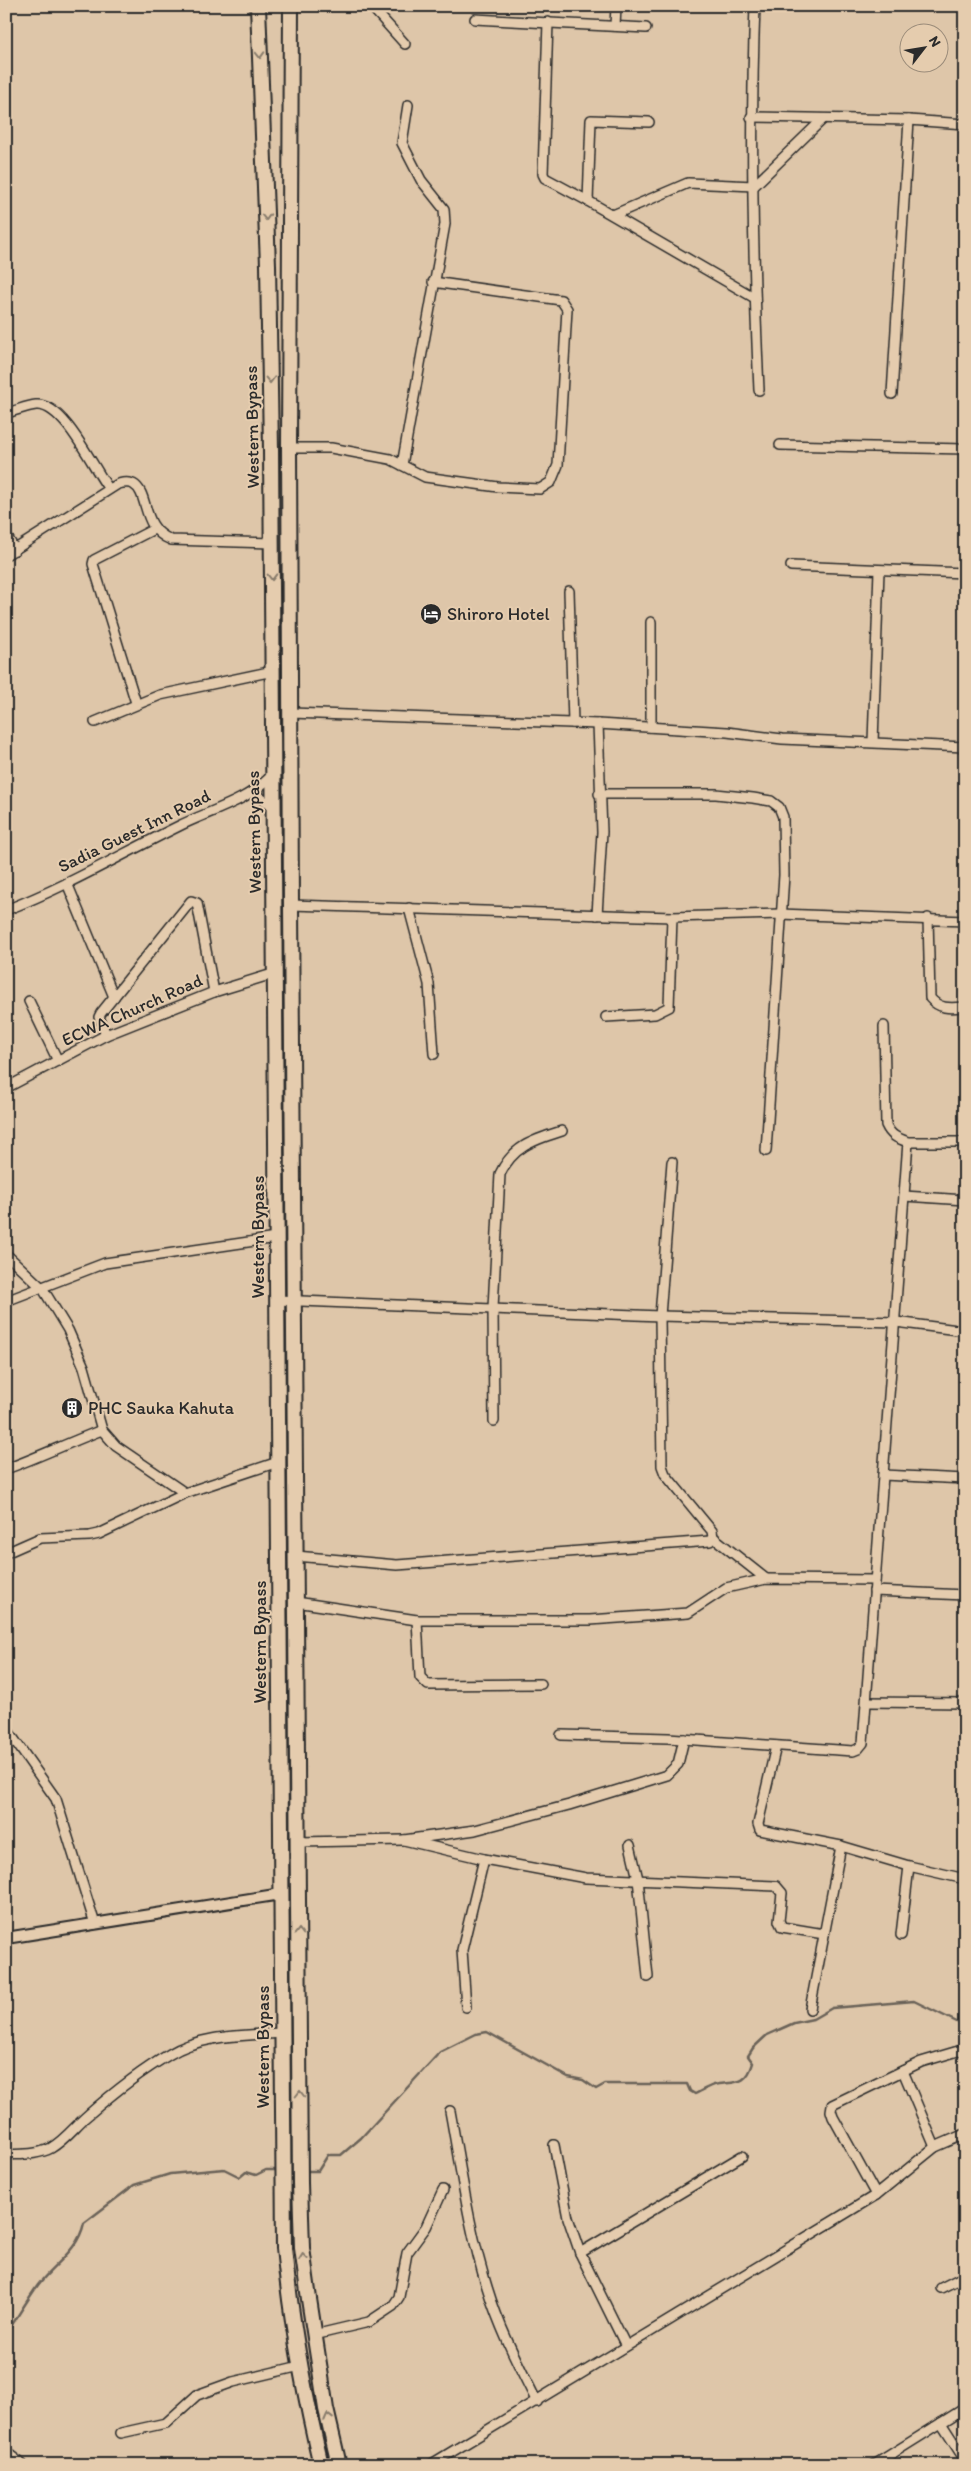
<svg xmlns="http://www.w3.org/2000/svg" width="971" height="2471" font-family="Itim,sans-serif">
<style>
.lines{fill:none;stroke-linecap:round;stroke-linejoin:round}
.stream{stroke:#6a6258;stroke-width:2.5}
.minor-casing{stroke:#2b2b2b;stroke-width:12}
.tertiary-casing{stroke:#2b2b2b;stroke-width:14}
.primary-casing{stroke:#2b2b2b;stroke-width:18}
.minor{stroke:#e5ccae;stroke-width:9}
.tertiary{stroke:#e5ccae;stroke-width:10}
.primary{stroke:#e5ccae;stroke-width:14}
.oneway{stroke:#887c6c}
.labels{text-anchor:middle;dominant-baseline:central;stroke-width:4;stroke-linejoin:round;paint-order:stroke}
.street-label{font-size:18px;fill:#2b2b2b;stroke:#e5ccae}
.poi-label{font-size:18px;fill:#2b2b2b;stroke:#e5ccae;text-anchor:start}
</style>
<rect width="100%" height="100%" fill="#dec6a9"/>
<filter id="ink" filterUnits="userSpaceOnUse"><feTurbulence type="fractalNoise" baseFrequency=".02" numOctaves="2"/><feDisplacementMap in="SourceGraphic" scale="10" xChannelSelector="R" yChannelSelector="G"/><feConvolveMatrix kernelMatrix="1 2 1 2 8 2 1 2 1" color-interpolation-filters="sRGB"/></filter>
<g filter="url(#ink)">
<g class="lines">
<g class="stream">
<path d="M305,2171H318L328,2155H341L361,2138L440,2052L476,2034L487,2032L568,2077L583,2080L596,2089L605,2084H687L690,2091L695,2094C701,2091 708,2087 714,2085C734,2081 746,2087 753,2063L748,2056L753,2048L767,2035L794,2023L813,2019L832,2008L914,2001L965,2026"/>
<path d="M6,2334C17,2318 27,2300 38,2285C55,2263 78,2251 84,2223L134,2185L170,2174L224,2169L240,2177L246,2172L256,2175L266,2170H279"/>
</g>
<g class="minor-casing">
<g id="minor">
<polyline points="371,6 405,44"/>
<path d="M755,6C750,134 753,262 759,390"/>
<polyline points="475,19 646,28"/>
<polyline points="548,22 543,174 545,178 588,201 755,298"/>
<polyline points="615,26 616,6"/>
<polyline points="751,117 909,120 965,124"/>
<polyline points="588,201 591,120 649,122"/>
<polyline points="613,215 688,183 754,186 823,119"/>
<polyline points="892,394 909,120"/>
<path d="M6,413C16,411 26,406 36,405C64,402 94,470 109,489"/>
<polyline points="780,445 965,449"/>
<polyline points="289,448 331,448 390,459 425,477 498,487 540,489 551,482 558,465 567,309 561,300 433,282"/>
<polyline points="402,465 445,224 444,209 421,180 402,143 408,105"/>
<polyline points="6,535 15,550"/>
<path d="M6,555L118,484C122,483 129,482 133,484C150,493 140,528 171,540L271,543"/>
<polyline points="791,566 965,573"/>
<polyline points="569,591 573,723"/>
<polyline points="651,622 651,727"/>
<polyline points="136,703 93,564 94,560 154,529"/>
<polyline points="291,713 598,724 727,732 782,739 965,747"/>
<polyline points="95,722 160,695 273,671"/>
<polyline points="873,742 879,570"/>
<polyline points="252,792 272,806"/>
<polyline points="599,794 716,794 753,798 771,801 779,807 783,817 784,875 766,1151"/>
<polyline points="67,883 114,997"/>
<polyline points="291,905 672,917 780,914 965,921"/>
<polyline points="409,908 429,984 434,1054"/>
<path d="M6,910C66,887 122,854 179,826C209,811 249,801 272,775"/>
<polyline points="597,915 602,832 598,724"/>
<path d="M928,918L930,998C940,1010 951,1008 965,1007"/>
<polyline points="29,1001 58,1061"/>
<polyline points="606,1017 655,1014 669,1007 672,917"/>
<polyline points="106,1035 99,1017 101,1013 191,901 197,903 214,992"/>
<polyline points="6,1088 106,1035 214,992 276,973"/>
<polyline points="908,1142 965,1142"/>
<polyline points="904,1196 965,1200"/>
<polyline points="6,1254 43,1289 68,1330 84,1367 102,1430 116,1446 185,1493 278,1462"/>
<polyline points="277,1300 660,1316 896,1322 965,1331"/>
<polyline points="6,1301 105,1263 276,1238"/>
<path d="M494,1421L493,1308L500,1174C513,1146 534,1140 562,1131"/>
<path d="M6,1469C39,1457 70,1442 102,1430"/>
<polyline points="883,1475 965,1479"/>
<polyline points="713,1537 766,1579"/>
<polyline points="6,1553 40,1538 90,1536 99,1534 185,1493"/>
<polyline points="296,1556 397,1565 710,1541 713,1537 712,1531 665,1474 662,1466 660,1316 672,1162"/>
<polyline points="874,1591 965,1595"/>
<polyline points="296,1602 417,1620 590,1620 688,1613 726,1588 766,1579 875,1580"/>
<polyline points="417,1620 420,1677 428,1685 541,1684"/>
<polyline points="867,1702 965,1703"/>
<polyline points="6,1728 56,1799 95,1924"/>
<path d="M561,1735L668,1738L853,1751L858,1749L863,1743L908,1142C897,1138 891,1136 886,1125L884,1026"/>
<polyline points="684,1739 678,1764 667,1775 569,1805 475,1830 404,1840 484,1859 586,1878 776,1886 782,1893 779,1921 782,1927 824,1934"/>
<polyline points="776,1746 758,1824 760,1830 841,1846 909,1866 965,1879"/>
<polyline points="299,1842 404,1840"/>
<polyline points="630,1845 638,1879 648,1977"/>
<polyline points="901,1935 909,1866"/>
<polyline points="466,2007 462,1950 484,1859"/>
<polyline points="810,2009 841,1846"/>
<polyline points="903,2071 935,2147"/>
<path d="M450,2111C461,2170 469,2230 487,2287C499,2327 518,2364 537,2402"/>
<polyline points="554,2145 568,2218 580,2253 626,2346"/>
<path d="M6,2155C21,2154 38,2155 51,2148C65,2140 76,2125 88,2115C113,2093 141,2071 170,2054C203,2034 245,2036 281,2033"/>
<polyline points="876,2195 833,2117 831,2111 832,2105 921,2062 965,2049"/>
<polyline points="580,2253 742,2156"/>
<polyline points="941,2288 965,2276"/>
<polyline points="314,2335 369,2322 393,2306 399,2297 407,2253 426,2227 443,2190"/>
<polyline points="941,2423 965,2460"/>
<polyline points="121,2433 166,2423 197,2395 233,2382 300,2366"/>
<polyline points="6,2452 23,2465"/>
<polyline points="430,2465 876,2195 935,2147 965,2134"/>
<polyline points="874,2465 965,2408"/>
</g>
</g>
<g class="tertiary-casing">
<polyline id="tertiary" points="6,1938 281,1894"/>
</g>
<g class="primary-casing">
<g id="primary">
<path d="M258,6L268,265L271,450L284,2248C291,2321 304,2393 321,2465"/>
<polyline points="291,6 289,448 291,905 300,2183 302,2248 309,2299 326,2409 339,2465"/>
</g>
</g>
<use href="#minor" class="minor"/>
<use href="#tertiary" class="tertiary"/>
<use href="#primary" class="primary"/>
</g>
<defs><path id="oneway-chevron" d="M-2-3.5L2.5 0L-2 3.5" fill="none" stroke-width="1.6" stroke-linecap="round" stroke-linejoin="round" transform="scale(1.25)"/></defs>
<g class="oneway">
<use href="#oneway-chevron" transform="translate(260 55) rotate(88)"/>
<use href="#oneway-chevron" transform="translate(266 217) rotate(88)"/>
<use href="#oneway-chevron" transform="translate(270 380) rotate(89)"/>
<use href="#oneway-chevron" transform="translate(272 577) rotate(89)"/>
<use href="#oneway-chevron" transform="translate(299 1932) rotate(-90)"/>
<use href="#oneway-chevron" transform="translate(300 2094) rotate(-90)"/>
<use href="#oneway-chevron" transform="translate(303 2257) rotate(-97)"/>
<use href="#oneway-chevron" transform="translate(328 2417) rotate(-104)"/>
</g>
</g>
<defs>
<g id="hotel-disc" transform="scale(1.125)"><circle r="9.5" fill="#2b2b2b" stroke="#e5ccae"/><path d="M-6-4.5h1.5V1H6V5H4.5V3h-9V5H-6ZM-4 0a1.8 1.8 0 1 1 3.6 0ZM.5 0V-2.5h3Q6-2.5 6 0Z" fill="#fff"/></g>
<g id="building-disc" transform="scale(1.125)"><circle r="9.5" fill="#2b2b2b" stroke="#e5ccae"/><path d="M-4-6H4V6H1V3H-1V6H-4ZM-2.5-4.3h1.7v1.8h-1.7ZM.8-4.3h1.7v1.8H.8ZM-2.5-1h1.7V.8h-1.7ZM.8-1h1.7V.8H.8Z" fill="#fff"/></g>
</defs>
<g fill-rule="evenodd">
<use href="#hotel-disc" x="431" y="614"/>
<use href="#building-disc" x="72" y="1408"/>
</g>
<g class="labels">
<g class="street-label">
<text transform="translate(252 427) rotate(-91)">Western Bypass</text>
<text transform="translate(134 831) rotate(-26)">Sadia Guest Inn Road</text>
<text transform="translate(254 832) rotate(-91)">Western Bypass</text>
<text transform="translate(132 1010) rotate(-24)">ECWA Church Road</text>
<text transform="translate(258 1237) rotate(-90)">Western Bypass</text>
<text transform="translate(260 1642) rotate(-90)">Western Bypass</text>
<text transform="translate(263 2047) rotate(-90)">Western Bypass</text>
</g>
<g class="poi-label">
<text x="447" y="614">Shiroro Hotel</text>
<text x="88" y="1408">PHC Sauka Kahuta</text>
</g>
</g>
<rect width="971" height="2471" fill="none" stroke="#e5ccae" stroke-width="25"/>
<rect x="12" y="12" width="946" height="2446" fill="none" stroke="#2b2b2b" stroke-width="2" filter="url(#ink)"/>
<g transform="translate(924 48) rotate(59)"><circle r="24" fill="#e5ccae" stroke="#9b8c7a"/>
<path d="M0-4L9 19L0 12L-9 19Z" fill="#2b2b2b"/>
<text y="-8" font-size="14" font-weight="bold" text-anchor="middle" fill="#2b2b2b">N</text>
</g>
</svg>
